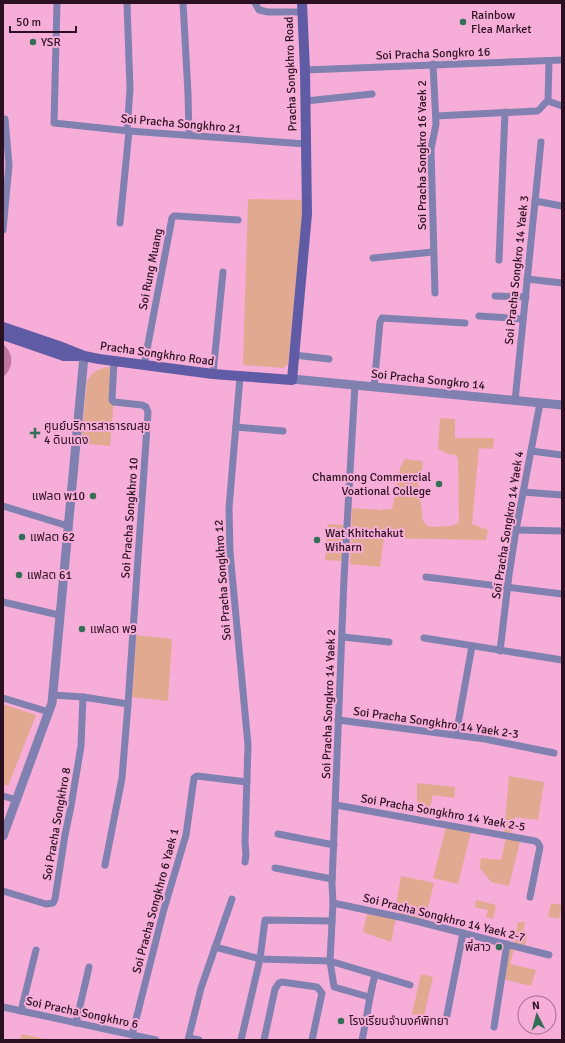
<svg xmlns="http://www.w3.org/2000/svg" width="565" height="1043" font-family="Signika,'Noto Sans Thai',sans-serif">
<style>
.green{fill:#e2a991}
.water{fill:#bf77a1}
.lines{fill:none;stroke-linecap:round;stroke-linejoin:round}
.minor{stroke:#8080b1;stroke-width:7}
.tertiary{stroke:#8080b1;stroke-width:9}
.secondary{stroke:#5f5ba4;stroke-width:10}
.poi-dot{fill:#356e56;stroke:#f6add7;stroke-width:1.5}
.labels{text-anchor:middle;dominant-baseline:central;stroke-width:4;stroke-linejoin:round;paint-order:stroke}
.poi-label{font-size:12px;fill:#2a1020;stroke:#f6add7;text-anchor:start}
.street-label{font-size:12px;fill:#2a1020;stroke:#f6add7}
</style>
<rect width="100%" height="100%" fill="#f6add7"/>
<g class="green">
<polygon points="248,199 304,200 288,364 283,368 243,365"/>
<path d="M110,367L114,400L110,446L81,443L87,381C93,371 99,368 110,367Z"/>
<polygon points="440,418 455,419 455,438 494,438 493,449 479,448 472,524 488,530 486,540 384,538 380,567 350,564 352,508 380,510 392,509 400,468 405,459 422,461 423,466 418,482 423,521 429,527 450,526 459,523 458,460 456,455 448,454 438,449"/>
<polygon points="328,524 346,525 342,561 325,560"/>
<polygon points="136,635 172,639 168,701 132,697"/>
<polygon points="3,704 36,715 8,786 3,784"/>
<polygon points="509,776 544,782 538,820 515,817 511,834 504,832"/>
<polygon points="417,783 455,787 454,798 433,795 428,816 417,814"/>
<polygon points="446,827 471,832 458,884 433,878"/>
<polygon points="506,839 520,841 509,886 491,882 480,868 481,858 501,860"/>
<polygon points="401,876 434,883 425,920 395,912"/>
<polygon points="476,900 496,905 493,919 486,917 488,910 475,907"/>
<polygon points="551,903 562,905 559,919 548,916"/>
<polygon points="367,914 396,919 391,942 363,932"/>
<polygon points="518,922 525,922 523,931 527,932 525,946 514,944"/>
<polygon points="508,947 514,949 510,964 536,970 531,986 503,979"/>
<polygon points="421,974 433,977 424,1016 412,1014"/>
<polygon points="22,1034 45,1039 45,1040 20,1040"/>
</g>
<path class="water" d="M3,344C14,353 14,368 3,377Z"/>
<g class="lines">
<g class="minor">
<polyline points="57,3 54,123 129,131 306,144"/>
<polyline points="183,3 188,93 189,135"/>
<polyline points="255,3 259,10 268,12 303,12"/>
<polyline points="433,64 436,124 431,149 435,293"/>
<polyline points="305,70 562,60"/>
<polyline points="306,101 372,94"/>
<polyline points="548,101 549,61"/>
<path d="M436,116L537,111C542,109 543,103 548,101L562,106"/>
<polyline points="3,119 5,119 9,165 3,230"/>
<polyline points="127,131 130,89 127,3"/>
<polyline points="535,201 562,206"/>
<polyline points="120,223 129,131"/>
<polyline points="373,258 433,252"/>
<polyline points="499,260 505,112"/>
<polyline points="527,279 562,283"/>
<polyline points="495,296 526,297"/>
<polyline points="479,316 523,319"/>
<polyline points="294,355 329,359"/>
<polyline points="144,365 172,218 174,216 177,216 238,220"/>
<polyline points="213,374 223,272"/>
<polyline points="240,377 229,508 230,552 248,745 245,842 246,855 245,862"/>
<polyline points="355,385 344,578 332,884 333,903 330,961 334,987 369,997"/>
<polyline points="374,387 380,322 382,318 465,323"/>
<polyline points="515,401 541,142"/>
<polyline points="236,427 283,431"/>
<polyline points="531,451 562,455"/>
<polyline points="523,492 562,495"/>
<polyline points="3,506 68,526"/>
<polyline points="516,530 562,531"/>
<polyline points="426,577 562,594"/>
<polyline points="3,602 59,615"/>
<polyline points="343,637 389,642"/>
<polyline points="424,638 562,660"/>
<polyline points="500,651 509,575 516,530 540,403"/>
<polyline points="53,695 83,697 128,704"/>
<polyline points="3,698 49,712"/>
<polyline points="338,720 485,739 554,753"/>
<polyline points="456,735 472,646"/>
<polyline points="3,796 17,800"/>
<polyline points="336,805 535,841 538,843 540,847 530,897"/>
<polyline points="278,834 334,845"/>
<polyline points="105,865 122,778 128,704 148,412 146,407 142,405 114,402 112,400 114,361"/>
<polyline points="275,868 332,879"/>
<polyline points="3,891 46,904 53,903 55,899 65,835 71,806 81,746 83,697"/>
<polyline points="333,903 404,918 549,955"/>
<polyline points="215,947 260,959 330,961 410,985"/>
<polyline points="3,1007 156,1040"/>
<polyline points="21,1011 36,950"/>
<polyline points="447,1015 463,933"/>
<polyline points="76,1023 89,967"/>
<polyline points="494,1027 507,944"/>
<polyline points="132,1035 164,909 186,835 194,778 197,776 247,782"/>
<polyline points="189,1038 199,1040"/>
<polyline points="188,1040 201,988 232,899"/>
<polyline points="241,1040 260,959 265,920 332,921"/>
<polyline points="264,1040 275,989 279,983 282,982 317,987 322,993 312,1040"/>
<path d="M362,1040C367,1018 369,997 375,975"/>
</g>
<g class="tertiary">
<polyline points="292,379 562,405"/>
<polyline points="3,836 52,703 84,356"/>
</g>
<g class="secondary">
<polyline points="3,327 59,346 84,356 99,359 213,374 292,380 307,214 305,70 302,3"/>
<polyline points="3,335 64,356 78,356"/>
</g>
</g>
<g class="poi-dot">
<circle cx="463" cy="22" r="4"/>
<circle cx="33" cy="42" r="4"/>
<path d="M33 427h4v4h4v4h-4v4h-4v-4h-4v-4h4z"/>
<circle cx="439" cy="484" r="4"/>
<circle cx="93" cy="496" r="4"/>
<circle cx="22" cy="537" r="4"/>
<circle cx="317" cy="540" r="4"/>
<circle cx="19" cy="575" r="4"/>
<circle cx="82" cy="629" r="4"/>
<circle cx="499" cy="947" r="4"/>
<circle cx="341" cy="1021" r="4"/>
</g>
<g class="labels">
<g class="poi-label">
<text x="471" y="15">Rainbow<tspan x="471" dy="14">Flea Market</tspan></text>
<text x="41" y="42">YSR</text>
<text x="44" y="426">ศูนย์บริการสาธารณสุข<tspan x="44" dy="14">4 ดินแดง</tspan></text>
<text x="431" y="477" text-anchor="end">Chamnong Commercial<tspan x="431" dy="14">Voational College</tspan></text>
<text x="85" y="496" text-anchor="end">แฟลต พ10</text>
<text x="325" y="533">Wat Khitchakut<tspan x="325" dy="14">Wiharn</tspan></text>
<text x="30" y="537">แฟลต 62</text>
<text x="27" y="575">แฟลต 61</text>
<text x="90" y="629">แฟลต พ9</text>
<text x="491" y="947" text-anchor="end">พี่สาว</text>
<text x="349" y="1021">โรงเรียนจำนงค์พิทยา</text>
</g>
<g class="street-label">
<text transform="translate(433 54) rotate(-2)">Soi Pracha Songkro 16</text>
<text transform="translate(291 74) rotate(-92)">Pracha Songkhro Road</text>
<text transform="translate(181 124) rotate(5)">Soi Pracha Songkhro 21</text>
<text transform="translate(422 155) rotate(-90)">Soi Pracha Songkro 16 Yaek 2</text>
<text transform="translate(151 269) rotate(-79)">Soi Rung Muang</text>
<text transform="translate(517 270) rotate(-84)">Soi Pracha Songkro 14 Yaek 3</text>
<text transform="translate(157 354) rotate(8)">Pracha Songkhro Road</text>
<text transform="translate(428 380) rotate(6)">Soi Pracha Songkro 14</text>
<text transform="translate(130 518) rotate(-86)">Soi Pracha Songkhro 10</text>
<text transform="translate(508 525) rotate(-81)">Soi Pracha Songkro 14 Yaek 4</text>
<text transform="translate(223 580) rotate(-94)">Soi Pracha Songkhro 12</text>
<text transform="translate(329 704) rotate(-88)">Soi Pracha Songkro 14 Yaek 2</text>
<text transform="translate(436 723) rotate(8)">Soi Pracha Songkhro 14 Yaek 2-3</text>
<text transform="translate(443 813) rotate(10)">Soi Pracha Songkhro 14 Yaek 2-5</text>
<text transform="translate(57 824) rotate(-80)">Soi Pracha Songkhro 8</text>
<text transform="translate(156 901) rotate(-75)">Soi Pracha Songkhro 6 Yaek 1</text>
<text transform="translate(444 918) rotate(14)">Soi Pracha Songkhro 14 Yaek 2-7</text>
<text transform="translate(82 1013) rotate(12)">Soi Pracha Songkhro 6</text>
</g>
</g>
<rect width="565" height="1043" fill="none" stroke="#2a1020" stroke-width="8"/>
<g transform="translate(537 1015) rotate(354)"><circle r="19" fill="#f6add7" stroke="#a46e8e"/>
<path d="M0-3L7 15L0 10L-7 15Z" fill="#356e56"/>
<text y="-6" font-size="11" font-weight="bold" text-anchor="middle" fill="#2a1020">N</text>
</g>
<path d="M10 26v6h66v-6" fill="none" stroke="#2a1020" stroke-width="2"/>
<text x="16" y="26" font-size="12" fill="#2a1020" stroke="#f6add7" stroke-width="3" paint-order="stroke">50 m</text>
</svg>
